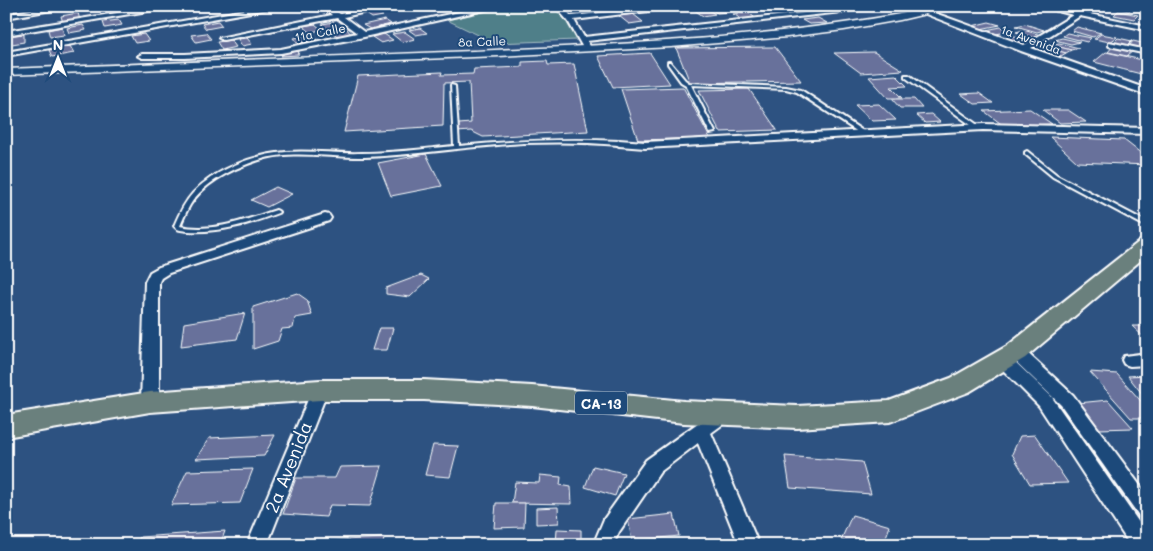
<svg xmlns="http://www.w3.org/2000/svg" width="1153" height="551" font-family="Mali,sans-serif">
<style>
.green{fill:#507f89;stroke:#a8bfc4}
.building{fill:#67719b;stroke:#fff}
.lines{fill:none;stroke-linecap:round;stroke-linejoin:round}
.service-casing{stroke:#fff;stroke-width:4}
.minor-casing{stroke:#fff;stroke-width:4}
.tertiary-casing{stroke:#fff;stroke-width:3}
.primary-casing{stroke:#fff;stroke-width:4}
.service{fill:#1f4a7a;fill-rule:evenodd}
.minor{fill:#1f4a7a;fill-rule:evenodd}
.tertiary{fill:#1f4a7a;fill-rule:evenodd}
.primary{fill:#6a807d;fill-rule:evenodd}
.labels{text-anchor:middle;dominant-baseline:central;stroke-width:4;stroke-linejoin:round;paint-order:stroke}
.far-street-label{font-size:12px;fill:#fff;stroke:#1f4a7a}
.shield{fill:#1f4a7a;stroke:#bcc9d7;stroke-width:1}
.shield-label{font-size:14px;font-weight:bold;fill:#fff}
.near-street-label{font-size:18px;fill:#fff;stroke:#1f4a7a}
</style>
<rect width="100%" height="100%" fill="#2d5281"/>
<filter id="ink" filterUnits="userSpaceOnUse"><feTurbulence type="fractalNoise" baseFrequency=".02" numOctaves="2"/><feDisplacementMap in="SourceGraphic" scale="10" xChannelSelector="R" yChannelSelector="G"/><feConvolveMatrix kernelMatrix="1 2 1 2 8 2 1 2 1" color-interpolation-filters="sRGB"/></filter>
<g filter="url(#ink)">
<polygon class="green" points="511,6 554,6 564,18 577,40 495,43 447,20"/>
<g class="building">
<polygon points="593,6 600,13 583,15 576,8"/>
<polygon points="1103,6 1122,6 1132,8 1129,11"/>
<polygon points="721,7 728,12 717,13 710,8"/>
<polygon points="705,8 715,14 703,16 693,9"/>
<polygon points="1118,11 1138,15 1134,19 1114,15"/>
<polygon points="377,12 383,16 372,18 365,13"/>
<polygon points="747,12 757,19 743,20 733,14"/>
<polygon points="78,13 80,20 63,23 61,16"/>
<polygon points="633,14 643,22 629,24 619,16"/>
<polygon points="818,18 827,23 809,24 802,20"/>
<polygon points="119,20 122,25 105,28 103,22"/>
<polygon points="385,20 391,24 370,29 363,25"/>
<polygon points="218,21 222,26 206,29 202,24"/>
<polygon points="334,22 338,27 326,29 322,24"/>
<polygon points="989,22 1000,25 980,29 972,26"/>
<polygon points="315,24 322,30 310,32 303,26"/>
<polygon points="1025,24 1044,30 1037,32 1016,26"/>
<polygon points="83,25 86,30 69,33 67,28"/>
<polygon points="62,27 64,35 50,37 48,30"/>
<polygon points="1001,27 1012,31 996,34 986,30"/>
<polygon points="1077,27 1101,33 1093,37 1072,31"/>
<polygon points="346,28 351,34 337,36 331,31"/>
<polygon points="420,28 427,33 416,35 409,30"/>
<polygon points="1023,30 1041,35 1034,38 1016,32"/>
<polygon points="405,32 415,39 402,42 392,34"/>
<polygon points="206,33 211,39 196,42 191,35"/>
<polygon points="1067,33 1091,38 1087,42 1063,36"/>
<polygon points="24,34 24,42 6,45 7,36"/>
<polygon points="144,34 149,41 135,43 131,36"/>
<polygon points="384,34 393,40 381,43 372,37"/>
<polygon points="1101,34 1117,37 1110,42 1094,39"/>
<polygon points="313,35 317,40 298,43 294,38"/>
<polygon points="1015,36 1031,42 1026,46 1005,37"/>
<polygon points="247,38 252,44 242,46 238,39"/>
<polygon points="1062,38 1080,42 1071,44 1055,40"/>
<polygon points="1118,38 1132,41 1127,46 1113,43"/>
<polygon points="231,40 236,47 222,50 217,42"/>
<polygon points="1133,41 1146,44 1144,50 1129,46"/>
<polygon points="1059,43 1079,48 1071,50 1052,45"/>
<polygon points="1052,45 1071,50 1066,53 1047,48"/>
<polygon points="70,46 74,53 52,57 49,50"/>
<polygon points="1113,46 1133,51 1127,56 1108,52"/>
<polygon points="775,47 801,81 688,83 689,80 676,48"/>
<polygon points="1047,48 1066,53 1061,56 1041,50"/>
<polygon points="299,51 298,55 281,56 286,52"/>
<polygon points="874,52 903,70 861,73 834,53"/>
<polygon points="1106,52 1147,61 1147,68 1141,74 1094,62"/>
<polygon points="650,53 670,84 613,87 598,56"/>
<polygon points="547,61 548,65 574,64 588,131 483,137 471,131 457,132 459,124 471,123 469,82 444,83 443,126 344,132 358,76 442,72 441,75 473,74 474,69 522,67 522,62"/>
<polygon points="896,75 907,86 891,87 902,98 888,98 869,77"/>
<polygon points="683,87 710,138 638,140 621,89"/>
<polygon points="749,89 777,130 720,132 699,90"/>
<polygon points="979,93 993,103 975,104 961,94"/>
<polygon points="892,99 914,99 922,108 900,108"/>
<polygon points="879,104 896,120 872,121 855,105"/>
<polygon points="1030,109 1052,124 1004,126 984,111"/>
<polygon points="1043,110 1068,110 1086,122 1060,123"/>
<polygon points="931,114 940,122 925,123 916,115"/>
<polygon points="1050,137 1124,140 1147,158 1147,165 1077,162"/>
<polygon points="426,154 442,186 391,196 378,163"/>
<polygon points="276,187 292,194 267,207 251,200"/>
<polygon points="421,275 429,279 410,297 386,294 386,288"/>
<polygon points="297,293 307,300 312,315 295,318 293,328 282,329 278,341 253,349 253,307"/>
<polygon points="245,313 237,339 181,346 184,323"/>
<polygon points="1132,326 1147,326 1147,340"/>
<polygon points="379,328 393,328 387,350 372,350"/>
<polygon points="1090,372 1117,374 1147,408 1147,418 1131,418"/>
<polygon points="1147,375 1147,400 1128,376"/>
<polygon points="1108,400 1133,428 1099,429 1078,403"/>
<polygon points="275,435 264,456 196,459 209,438"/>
<polygon points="1035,435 1068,483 1030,484 1012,454 1020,436"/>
<polygon points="433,445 458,446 450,477 425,475"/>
<polygon points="785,456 862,462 871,494 790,488"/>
<polygon points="382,466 370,506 330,505 326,517 283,514 296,478 335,478 340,467"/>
<polygon points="593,466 624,473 615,496 585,487"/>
<polygon points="253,469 240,503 171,505 187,471"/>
<polygon points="540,475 561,477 560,485 571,487 572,504 512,503 515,482 539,483"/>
<polygon points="496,503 525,503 524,527 494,528"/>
<polygon points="558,507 559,523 536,524 536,508"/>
<polygon points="674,514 679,536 632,541 628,519"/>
<polygon points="852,515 890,526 883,545 862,545 841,540"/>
<polygon points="557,529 581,530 581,545 556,545"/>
<polygon points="225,531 220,545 136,545 140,537"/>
<polygon points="384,538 383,545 264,545 264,544"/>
</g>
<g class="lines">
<g class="service-casing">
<g id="service">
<polygon points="668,62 670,62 685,80 689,83 786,87 801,90 866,133 861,134 797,92 786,89 691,85 715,132 710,133 686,85 681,82 668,64"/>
<polygon points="905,75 909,75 979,126 979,128 975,128 905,77"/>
<path d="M451,85L455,86L459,146C512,141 565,138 619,141L622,143L619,145C587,142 556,142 524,143C471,146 418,155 365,157C330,158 292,149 259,160C234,168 204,182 190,205C186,212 183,219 180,226C213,233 245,220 276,210L278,211L279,212L278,213C249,224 220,233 188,231C182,230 178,231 174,226C179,214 184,203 193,193C214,170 255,154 286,152C311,150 337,154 362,153C392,153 423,149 454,146Z"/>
<polygon points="1027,151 1057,175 1147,222 1147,227 1053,177 1025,154 1025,152"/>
</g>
</g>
<g class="minor-casing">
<g id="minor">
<polygon points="6,6 10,6 6,9"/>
<polygon points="56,6 74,6 6,18 6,14"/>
<polygon points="160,6 177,6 6,35 6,31"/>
<polygon points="268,6 284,6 6,56 6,52"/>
<polygon points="322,6 330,6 340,14 378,6 393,6 344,17 364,32 488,6 502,6 364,37 281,53 185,58 142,58 138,56 142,54 185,54 281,49 357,33 337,18 223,40 219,38 332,15"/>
<polygon points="555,6 562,6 571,16 664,6 690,6 574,20 584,37 869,6 894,6 587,41 590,46 586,48 582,46 568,21"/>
<polygon points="905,6 915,6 1024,45 1073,15 1039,6 1053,6 1078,11 1086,6 1094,6 1085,13 1147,26 1147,30 1080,16 1031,48 1147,89 1147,95 1021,51"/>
<polygon points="1109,42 1147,50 1147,54 1109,46"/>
<polygon points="983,124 1147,128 1147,134 983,130 645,148 619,146 614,143 619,140 645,142"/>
<polygon points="325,214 329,215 331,218 329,221 169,273 161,278 159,282 159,402 156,407 150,409 144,407 141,402 145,282 150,272 159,267"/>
<polygon points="1016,346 1022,348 1073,395 1147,495 1147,520 1140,517 1061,405 1010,356 1008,352 1010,348"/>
<polygon points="1147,353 1147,365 1130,366 1124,364 1122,360 1124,356"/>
<polygon points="1003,354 1009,356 1051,396 1147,534 1147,545 1130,545 1039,406 997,364 995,360 997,356"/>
<polygon points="320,384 326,385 328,390 267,545 247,545 312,390 314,385"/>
<polygon points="724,407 730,409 733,414 730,419 711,433 759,545 739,545 698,443 660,472 619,532 613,545 593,545 604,519 646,460 695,425"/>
</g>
</g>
<g class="tertiary-casing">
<path id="tertiary" d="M942,6H960L900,20L844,30L787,37L671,47L499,56L6,75V69C162,63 317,57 473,51C630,44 788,38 942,6Z"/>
</g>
<g class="primary-casing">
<polygon id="primary" points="1147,239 1147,255 1025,358 969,392 890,422 797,428 684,423 532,406 424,400 320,400 150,412 6,437 6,415 150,392 320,380 424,380 532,386 684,401 797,406 889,401 951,378 1007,346 1140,241"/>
</g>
<use href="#service" class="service"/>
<use href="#minor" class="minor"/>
<use href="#tertiary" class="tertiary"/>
<use href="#primary" class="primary"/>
</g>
</g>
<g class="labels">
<g class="far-street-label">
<text transform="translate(320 32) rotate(-11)">11a Calle</text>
<text transform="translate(1031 39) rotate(20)">1a Avenida</text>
<text transform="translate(482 41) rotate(-2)">8a Calle</text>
</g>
<rect class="shield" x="575" y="391.5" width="52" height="23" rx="4"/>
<g class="shield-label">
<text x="601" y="403">CA-13</text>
</g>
<g class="near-street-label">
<text transform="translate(288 467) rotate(-68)">2a Avenida</text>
</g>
</g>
<rect width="1153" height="551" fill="none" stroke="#1f4a7a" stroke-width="25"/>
<rect x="12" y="12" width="1128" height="526" fill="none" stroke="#fff" stroke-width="2" filter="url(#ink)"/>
<g transform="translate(58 58)" stroke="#1f4a7a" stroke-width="4" paint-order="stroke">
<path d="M0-4L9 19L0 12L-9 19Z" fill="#ffffff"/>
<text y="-8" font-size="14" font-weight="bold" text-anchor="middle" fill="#ffffff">N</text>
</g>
</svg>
